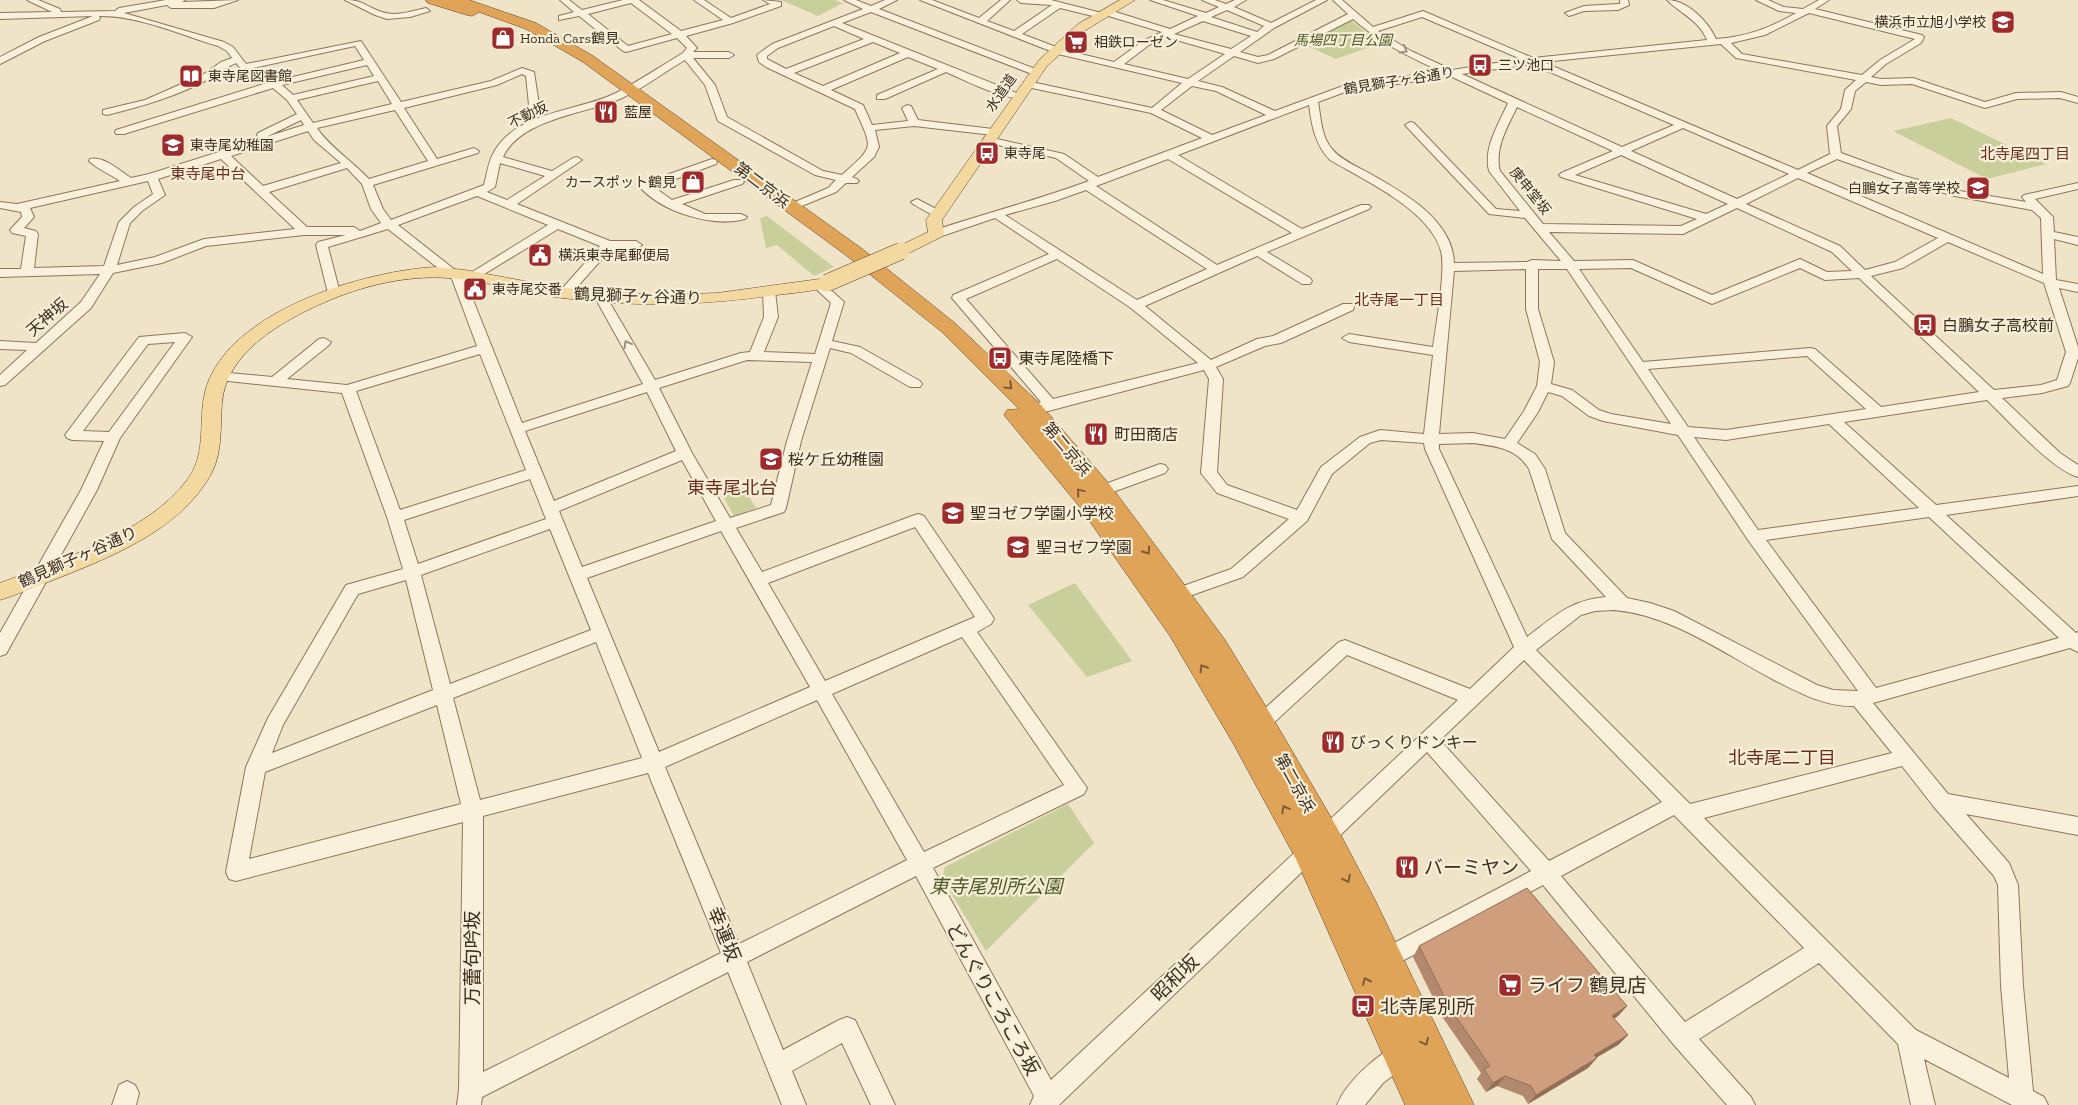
<svg xmlns="http://www.w3.org/2000/svg" width="2078" height="1105" font-family="'Zilla Slab','Noto Sans JP',serif">
<style>
.green{fill:#c9cf9b}
.lines{fill:none;stroke-linecap:round;stroke-linejoin:round}
.minor-casing{stroke:#8d765c;stroke-width:2}
.major-casing{stroke:#5b4430;stroke-width:1}
.highway-casing{stroke:#5b4430;stroke-width:1}
.minor{fill:#faf1dc;fill-rule:evenodd}
.major{fill:#f3d9a0;fill-rule:evenodd}
.highway{fill:#e0a458;fill-rule:evenodd}
.major-bridge-casing{stroke:#5b4430;stroke-width:18;stroke-linecap:butt}
.major-bridge{stroke:#f3d9a0;stroke-width:17}
.wall{fill:#b2896c}
.shaded-wall{fill:#916f58}
.building{fill:#cf9f7d;stroke:#916f58}
.oneway{stroke:#9c907e}
.oneway2{stroke:#7e5d36}
.labels{text-anchor:middle;dominant-baseline:central;stroke-width:4.5;stroke-linejoin:round;paint-order:stroke}
.far-poi-label{font-size:14px;fill:#3d2e20;stroke:#f7eed8;text-anchor:start}
.far-park-label{font-size:14px;font-style:italic;fill:#4d5a26;stroke:#f7eed8}
.far-street-label{font-size:14px;fill:#3d2e20;stroke:#f7eed8}
.far-neighbourhood-label{font-size:15px;fill:#6b2e1e;stroke:#f7eed8}
.street-label{font-size:16px;fill:#3d2e20;stroke:#f7eed8}
.poi-label{font-size:16px;fill:#3d2e20;stroke:#f7eed8;text-anchor:start}
.neighbourhood-label{font-size:18px;fill:#6b2e1e;stroke:#f7eed8}
.near-poi-label{font-size:19px;fill:#3d2e20;stroke:#f7eed8;text-anchor:start}
.near-park-label{font-size:19px;font-style:italic;fill:#4d5a26;stroke:#f7eed8}
.near-street-label{font-size:19px;fill:#3d2e20;stroke:#f7eed8}
</style>
<rect width="100%" height="100%" fill="#f0e4c8"/>
<g class="green">
<polygon points="781,0 835,0 843,3 818,16"/>
<polygon points="1349,19 1367,33 1384,42 1336,59 1301,43"/>
<polygon points="1951,118 2046,164 1987,179 1893,131"/>
<polygon points="767,216 834,267 814,276 777,245 766,248 760,218"/>
<polygon points="744,488 756,508 734,516 723,496"/>
<polygon points="1075,583 1132,661 1087,677 1028,605"/>
<polygon points="1068,804 1094,843 986,951 942,878 945,867"/>
</g>
<g class="lines">
<g class="minor-casing">
<g id="minor">
<path d="M27,0H38L60,9L61,12L115,11L119,8L166,0H185L182,2L238,0L214,8H171L167,5L124,13L224,42L233,47L246,64L361,41L401,102L491,81L522,68L534,72L539,105L531,116H523L522,114L529,105L526,76L522,74L497,85L404,108L437,159L474,148L479,151L478,153L373,185L383,209L391,220L484,185C487,174 488,162 494,152C518,110 578,112 616,93C639,81 661,66 683,53L687,48L677,38L626,52L623,51L579,16L559,20V16L574,12L560,0H569L582,10L623,0H639L681,31L723,20L694,0H704L731,18L770,4L763,0L781,2V6L733,23L686,36L697,48L693,52H729L734,55L729,58H693L715,85L727,117L823,171L842,175C875,145 873,150 855,109L766,67L759,62L757,55L772,44L863,9L844,0H856L871,6L885,0H897L879,9L1038,70V74H1032L871,12L842,23L1024,96C1013,105 960,78 946,72L885,99H877V95L938,69L908,57L831,90L863,105L872,125L908,121L902,108L907,105L911,106L918,120L993,129L998,132L993,135L914,126L875,130L879,147L874,157L852,177L857,179L859,181L857,183H846L836,192L792,210L788,209L786,207L788,205L828,188L836,180L815,175L718,121L705,85L685,60C664,72 644,88 622,98C587,114 521,118 503,157L552,171L573,158L577,157L582,160L517,204L610,241H636L642,245L636,249H611L568,297L564,298L558,294L560,291L600,246L558,229L473,281L467,277L469,274L548,225L477,196L398,225L464,277L522,423L643,384L598,303L602,294L607,293L613,297L610,303L655,380L741,353L750,352L764,317L763,291L769,287L775,291L778,317L764,352L815,354L831,303L812,285L818,281L822,282L844,302L832,341L860,347L920,381L922,384L920,387H910L851,353L830,348L801,441L786,508L784,512L736,528L762,572L912,516L918,514L924,516L991,614L994,619L991,624L977,632L1087,788L1084,794L933,868L1051,1080L1458,700L1347,655L1268,728L1261,731L1254,728L1252,723L1254,718L1339,642L1345,640L1470,689L1514,647L1425,449L1424,443L1381,440L1370,443L1332,474L1307,521L1243,577L1178,600L1172,598L1170,594L1172,590L1231,569L1289,519L1217,493L1201,473L1209,379L1204,370L1033,415L1028,413L1026,410L1028,407L1041,402L952,298L953,295L1049,254L995,218L936,238L930,234L932,231C984,214 1037,200 1089,181L1056,158L984,142L983,140L984,138L988,137L1064,154L1098,177L1202,138L1151,113L1027,87L1024,86V82L1027,81L1152,108L1182,83L1058,54L920,0H932L979,18L1001,0H1010L987,21L1014,31L1052,5L1021,3L1017,0H1051L1102,13L1106,9L1170,29L1198,16L1150,0H1163L1206,13L1219,7L1202,0H1215L1226,4L1235,0H1246L1234,7L1271,23L1316,0H1327L1274,28L1240,52L1258,57L1268,55L1348,14L1333,0H1342L1373,27L1423,11L1533,58L1707,40C1699,20 1681,14 1667,0C1687,0 1708,21 1716,39C1746,37 1770,28 1796,13L1779,11L1756,0H1768L1784,7L1803,9L1819,0H1829L1815,9L1922,35L1924,37L1921,43L1886,64L1871,77L1881,79L1913,78L1985,102L2016,93L2061,92L2078,97V103L2060,98L2017,99L1985,108L1912,84L1881,85L1866,82L1855,91L1851,109L1837,126L1841,153L1904,176L1960,191L2026,202L2022,197L2024,195L2078,183V189L2035,199L2053,217L2054,232L2078,237V245L2054,239L2056,280L2078,284V292L2059,288L2078,347V358L2070,383L2068,386L2042,393L2002,398L2060,453L2078,465V477C2052,470 2008,420 1987,400L1844,422L1936,505L2078,486V496L1946,515L2076,633L2078,632V652L2070,648L1873,703L1948,794L2078,817V835L1966,814L2009,863L2018,885L2023,986L2033,1091L2044,1097L2048,1105H2012L1924,1059L1935,1105H1911L1898,1044L1819,963L1699,1039L1751,1097L1755,1105H1727L1674,1045L1543,885L1393,966L1385,970L1377,966L1374,959L1377,952L1531,871L1427,752L1059,1105H1030L1034,1096L916,876L747,962L783,1050L839,1020L847,1017L855,1020L895,1105H871L842,1043L792,1071L806,1105H782L728,972L482,1097L481,1105H457L459,1090L463,822L236,881L229,879L226,872L246,767L268,718L346,585L403,569L387,517L342,393L219,380L212,376L219,372L272,377L319,339L324,338L331,342L329,345L287,379L347,385L477,346L452,279L388,229L328,247L340,293L334,297L328,293L316,245L318,242L346,235H304L206,246L162,263L113,273L91,308L5,385L0,386V375L27,350L0,349V341L36,343L81,302L100,274L0,277V269H21L26,236L12,233L10,230L22,217L21,212L0,208V202L17,204L120,181C110,174 97,169 89,161L90,159C104,156 120,171 131,178L149,174L304,125L301,120L266,137H258L257,135L258,133L297,114L287,100L273,88L124,134H116L115,132L116,130L267,83L241,69L236,63C226,67 219,74 209,79C177,96 143,106 107,115L103,114V110L145,100L204,74L221,62L232,58L227,51L218,46C181,35 137,15 99,16L100,18L99,20L45,41L0,64V57L39,37L93,16L0,19V13L52,12ZM631,3L672,34L628,46L588,14ZM1060,8L1101,18L1105,15L1162,32L1143,41L1114,62L1064,50L1022,34ZM1227,10L1264,26L1257,32L1211,17ZM1809,13L1915,39L1880,60L1862,75L1742,54L1731,43L1765,35ZM1422,17L1521,59L1452,70L1411,51L1378,31ZM1353,19C1379,42 1409,57 1440,71L1343,86L1275,111L1222,87L1198,81L1234,56L1258,63L1274,59ZM1203,21L1251,36L1231,49L1174,34ZM834,26L864,39L786,69L767,59V56L778,48ZM1166,37L1225,54L1188,79L1124,64L1149,45ZM873,42L900,53L823,86L794,73ZM1721,44L1736,58L1856,80L1845,90L1841,109L1827,126L1830,154L1798,170L1543,62ZM355,46L364,60L276,81L253,68ZM1531,64L1674,125L1622,147L1462,74ZM367,65L374,76L293,95L282,85ZM1450,76L1508,103C1499,124 1483,147 1489,171L1520,211L1496,209L1414,123L1410,122L1405,125L1489,214L1525,218L1561,261L1532,260L1527,262L1454,263C1453,219 1401,191 1367,172C1356,166 1341,160 1332,149C1321,136 1321,118 1318,102L1345,92ZM378,81L392,104L313,123L297,100ZM1192,86L1216,91L1266,115L1212,135L1161,110ZM1309,105C1312,127 1315,144 1330,160C1364,180 1430,210 1441,251C1446,270 1436,325 1433,347L1349,334L1342,338L1349,342L1433,355L1424,434L1380,430L1360,437L1321,467L1297,510L1227,485L1217,472L1223,379L1216,367L1265,346L1281,343L1353,310L1354,307L1353,304H1343L1273,336L1257,339L1211,360L1145,306L1257,256L1302,284H1310L1312,281L1310,278L1267,252L1369,209L1371,207L1369,205H1361L1302,229L1178,155ZM1517,107L1613,151L1561,173L1559,175L1561,177L1697,219L1681,226L1543,224L1500,171C1494,148 1508,126 1517,107ZM395,110L428,161L369,179C354,163 328,145 317,128ZM1683,128L1789,174L1737,199L1631,151ZM308,131L314,140L341,163L263,186L231,156ZM1621,155L1728,204L1706,214L1575,175ZM221,159L295,229L204,239L155,257L117,265L130,223L142,211L165,195L158,179ZM1168,159L1292,233L1217,265L1096,186ZM1837,159L1896,180L1955,196L2032,210L2041,218L2043,274L1807,173ZM500,163L545,176L507,200L487,192L495,187ZM347,168L362,184L371,209L381,223L360,231L354,227H307L269,192ZM1798,178L1938,238L1895,262L1865,270L1840,246L1746,204ZM148,181L153,194L134,207L119,222L104,266L34,268L38,234L36,231L24,228L34,217L30,208ZM1086,190L1207,269L1137,300L1005,215L1055,201ZM1737,208L1832,252L1852,271L1827,272L1800,259L1712,295L1633,260L1574,261L1549,232L1683,234ZM1948,242L2044,283L2066,352L2057,380L2041,385L1994,390L1871,276L1903,268ZM1057,259L1131,308L1198,363L1053,399L966,299ZM1631,268L1712,304L1800,268L1825,280L1859,278L1979,392L1881,407L1815,349L1810,348L1643,362L1579,269ZM1526,269V309L1540,362L1537,386L1524,411L1505,439L1473,433L1439,434L1454,271ZM1538,269H1567L1671,424L1611,414L1599,410L1572,390L1551,384L1554,362L1538,309ZM480,354L526,470L400,510L356,391ZM1807,356L1866,409L1726,430L1688,427L1648,369ZM747,360L812,362L787,441L771,505L730,518L692,453L659,388ZM647,392L676,451L554,501L525,431ZM1548,392L1562,396L1589,416L1603,421L1678,435L1748,540L1858,691L1833,690L1817,685L1674,611L1650,603L1627,598L1565,533L1545,469L1535,454L1517,443L1538,412ZM1829,424L1919,508L1758,530L1694,437L1726,440ZM1473,443C1495,446 1517,448 1529,469L1552,539L1606,597C1570,600 1555,616 1527,637L1439,449V444ZM682,460L716,521L582,567L559,511ZM530,479L546,519L418,564L404,520ZM1929,517L2059,638L1876,688L1766,540ZM915,527L975,617L825,681L768,583ZM550,529L591,630L450,684L421,575ZM721,531L810,687L659,752L587,578ZM406,580L433,690L272,753L283,725L358,594ZM1614,610C1672,615 1723,653 1774,680C1800,693 1825,707 1854,706L1892,753L1690,804L1536,650L1581,615L1595,611ZM962,637L1064,785L924,852L832,694ZM596,642L642,758L480,800L453,698ZM1524,660L1662,802L1549,861L1440,740ZM817,700L907,860L739,944L665,767ZM437,705L461,804L249,859L265,772ZM1902,766L1934,807L1994,876L1998,885L2001,986L2009,1078L1916,1030L1704,818ZM648,773L721,953L483,1072V816ZM1674,815L1804,948L1685,1022L1561,876Z"/>
<path d="M345,0C364,0 366,7 382,12C396,17 412,11 426,8L430,11L410,17L387,19L375,15Z"/>
<polygon points="1620,0 1628,0 1629,5 1618,10 1584,11 1569,16 1565,13 1584,6 1618,4 1620,4"/>
<path d="M712,159L716,160L717,162L716,164L654,187L672,200L734,180H742L744,182L742,184L682,204L705,214H741L747,217L745,219C713,228 661,212 639,186L641,184Z"/>
<polygon points="917,199 942,212 944,214 942,216 934,216 913,204 911,202"/>
<path d="M185,333L192,337L120,438L97,490L6,654L0,656V633L81,490L104,441L72,440L67,438L65,435L139,337ZM175,342L109,432L83,431L148,344Z"/>
<polygon points="1160,464 1165,465 1168,469 1165,473 1102,496 1097,495 1094,491 1097,487"/>
<path d="M1400,1044L1408,1048L1412,1056L1408,1064L1383,1083L1365,1105H1337C1346,1082 1377,1054 1400,1044Z"/>
<polygon points="127,1081 135,1085 139,1093 136,1105 112,1105 119,1085"/>
</g>
</g>
<g class="major-casing">
<g id="major">
<polygon points="1120,0 1135,0 1086,30 1047,66 942,220 944,234 941,237 907,254 895,254 893,251 895,248 928,232 926,220 1039,60 1078,24"/>
<path d="M435,267L465,270L562,288L659,295L717,293L827,278L833,280L835,283L833,286C812,292 790,293 769,296C708,304 652,307 591,301C567,299 544,296 522,291C497,286 473,279 448,278C406,275 361,286 323,303C280,322 226,353 222,403C220,429 223,453 210,476C178,532 108,558 51,581C34,587 17,595 0,600V583C59,560 148,533 187,480C209,451 196,417 207,385C233,310 364,271 435,267Z"/>
</g>
</g>
<g class="highway-casing">
<polygon id="highway" points="426,0 469,0 536,23 593,56 861,248 956,324 1041,405 1110,485 1158,549 1225,640 1271,715 1336,826 1375,900 1474,1105 1405,1105 1296,859 1233,743 1170,636 1079,506 1004,415 1007,410 1019,409 942,332 847,256 583,62 526,29 479,12 472,16 467,15 428,3"/>
</g>
<use href="#minor" class="minor"/>
<use href="#major" class="major"/>
<use href="#highway" class="highway"/>
<g class="major-bridge-casing">
<polyline id="major-bridge" points="827,283 901,251"/>
</g>
<use href="#major-bridge" class="major-bridge"/>
</g>
<polygon class="wall" points="1419,946 1627,1006 1618,1016 1614,1019 1628,1035 1618,1045 1596,1058 1588,1068 1528,1104 1523,1096 1497,1086 1486,1092 1477,1079 1481,1073 1443,1018 1413,957"/>
<g class="shaded-wall">
<polygon points="1627,1006 1618,1016 1603,1026 1612,1016"/>
<polygon points="1628,1035 1618,1045 1585,1064 1594,1055"/>
<polygon points="1597,1058 1588,1068 1528,1104 1536,1095"/>
<polygon points="1505,1076 1497,1086 1486,1092 1493,1083"/>
</g>
<polygon class="building" points="1527,888 1627,1006 1612,1016 1628,1035 1594,1055 1597,1058 1536,1095 1531,1086 1505,1076 1493,1083 1484,1069 1490,1066 1450,1008 1419,946"/>
<defs><path id="oneway-chevron" d="M-2-3.5L2.5 0L-2 3.5" fill="none" stroke-width="1.6" stroke-linecap="round" stroke-linejoin="round" transform="scale(1.25)"/></defs>
<g class="oneway">
<use href="#oneway-chevron" transform="translate(1404 50) rotate(30)"/>
<use href="#oneway-chevron" transform="translate(627 344) rotate(-119)"/>
</g>
<g class="oneway2">
<use href="#oneway-chevron" transform="translate(1009 386) rotate(44)"/>
<use href="#oneway-chevron" transform="translate(1080 492) rotate(-130)"/>
<use href="#oneway-chevron" transform="translate(1147 551) rotate(54)"/>
<use href="#oneway-chevron" transform="translate(1203 668) rotate(-122)"/>
<use href="#oneway-chevron" transform="translate(1285 809) rotate(-119)"/>
<use href="#oneway-chevron" transform="translate(1347 879) rotate(63)"/>
<use href="#oneway-chevron" transform="translate(1366 981) rotate(-114)"/>
<use href="#oneway-chevron" transform="translate(1425 1042) rotate(64)"/>
</g>
<defs>
<g id="school-square" transform="scale(1.25)"><rect x="-9" y="-9" width="18" height="18" rx="4" fill="#9e2a2b" stroke="#f7eed8"/><path d="M0-5L7-2L0 1L-7-2ZM-4 1L0 2.5L4 1V4Q0 6-4 4Z" fill="#fff"/></g>
<g id="shop-square" transform="scale(1.25)"><rect x="-9" y="-9" width="18" height="18" rx="4" fill="#9e2a2b" stroke="#f7eed8"/><path d="M-5-2.5h2.3a2.7 3.5 0 0 1 5.4 0H5L5.5 6h-11ZM-1.5-2.5h3a1.5 2.3 0 0 0-3 0Z" fill="#fff"/></g>
<g id="supermarket-square" transform="scale(1.25)"><rect x="-9" y="-9" width="18" height="18" rx="4" fill="#9e2a2b" stroke="#f7eed8"/><path d="M-6-5.5h2.5l.6 2H6L4.5 2H-2.5L-4.4-4H-6ZM-1.5 3.2a1.3 1.3 0 1 0 .1 0ZM3 3.2a1.3 1.3 0 1 0 .1 0Z" fill="#fff"/></g>
<g id="bus-square" transform="scale(1.25)"><rect x="-9" y="-9" width="18" height="18" rx="4" fill="#9e2a2b" stroke="#f7eed8"/><path d="M-5-6H5V4H4V6H2V4H-2V6H-4V4H-5ZM-3.5-4V0h7V-4ZM-3.5 1.2v1.5H-2V1.2ZM2 1.2v1.5H3.5V1.2Z" fill="#fff"/></g>
<g id="library-square" transform="scale(1.25)"><rect x="-9" y="-9" width="18" height="18" rx="4" fill="#9e2a2b" stroke="#f7eed8"/><path d="M-6-4Q-3-5.5-.7-3.5V5Q-3 3-6 4ZM6-4Q3-5.5 .7-3.5V5Q3 3 6 4Z" fill="#fff"/></g>
<g id="restaurant-square" transform="scale(1.25)"><rect x="-9" y="-9" width="18" height="18" rx="4" fill="#9e2a2b" stroke="#f7eed8"/><path d="M-5-6h1v4h1v-4h1v4h1v-4h1v5L-1.5 .5V6h-2V.5L-5-1ZM5-6V6H3V1.5H1.5Q1.5-4 5-6Z" fill="#fff"/></g>
<g id="civic-square" transform="scale(1.25)"><rect x="-9" y="-9" width="18" height="18" rx="4" fill="#9e2a2b" stroke="#f7eed8"/><path d="M-.6-6.5H3V-4.5H.6V-3L4-1V1h2V6H-6V1h2V-1L-.6-3ZM-1.2 2.5V6h2.4V2.5Z" fill="#fff"/></g>
</defs>
<g fill-rule="evenodd">
<use href="#school-square" x="2003" y="22"/>
<use href="#shop-square" x="503" y="38"/>
<use href="#supermarket-square" x="1076" y="42"/>
<use href="#bus-square" x="1480" y="65"/>
<use href="#library-square" x="191" y="76"/>
<use href="#restaurant-square" x="606" y="112"/>
<use href="#school-square" x="173" y="145"/>
<use href="#bus-square" x="987" y="153"/>
<use href="#shop-square" x="693" y="182"/>
<use href="#school-square" x="1978" y="188"/>
<use href="#civic-square" x="540" y="255"/>
<use href="#civic-square" x="475" y="289"/>
<use href="#bus-square" x="1925" y="325"/>
<use href="#bus-square" x="1000" y="358"/>
<use href="#restaurant-square" x="1096" y="434"/>
<use href="#school-square" x="771" y="459"/>
<use href="#school-square" x="953" y="513"/>
<use href="#school-square" x="1018" y="547"/>
<use href="#restaurant-square" x="1333" y="742"/>
<use href="#restaurant-square" x="1407" y="867"/>
<use href="#supermarket-square" x="1510" y="985"/>
<use href="#bus-square" x="1363" y="1006"/>
</g>
<g class="labels">
<g class="far-poi-label">
<text x="1986" y="22" text-anchor="end">横浜市立旭小学校</text>
<text x="520" y="38">Honda Cars鶴見</text>
<text x="1094" y="42">相鉄ローゼン</text>
<text x="1498" y="65">三ツ池口</text>
<text x="208" y="76">東寺尾図書館</text>
<text x="624" y="112">藍屋</text>
<text x="190" y="145">東寺尾幼稚園</text>
<text x="1004" y="153">東寺尾</text>
<text x="676" y="182" text-anchor="end">カースポット鶴見</text>
<text x="1960" y="188" text-anchor="end">白鵬女子高等学校</text>
<text x="558" y="255">横浜東寺尾郵便局</text>
<text x="492" y="289">東寺尾交番</text>
</g>
<g class="far-park-label">
<text x="1343" y="40">馬場四丁目公園</text>
</g>
<g class="far-street-label">
<text transform="translate(1399 81) rotate(-9)">鶴見獅子ヶ谷通り</text>
<text transform="translate(1001 93) rotate(-55)">水道道</text>
<text transform="translate(528 115) rotate(-26)">不動坂</text>
<text transform="translate(1530 191) rotate(51)">庚申堂坂</text>
</g>
<g class="far-neighbourhood-label">
<text x="2025" y="154">北寺尾四丁目</text>
<text x="208" y="174">東寺尾中台</text>
<text x="1399" y="300">北寺尾一丁目</text>
</g>
<g class="street-label">
<text transform="translate(762 185) rotate(37)">第二京浜</text>
<text transform="translate(638 296) rotate(2)">鶴見獅子ヶ谷通り</text>
<text transform="translate(47 317) rotate(-41)">天神坂</text>
<text transform="translate(1067 449) rotate(50)">第二京浜</text>
<text transform="translate(78 557) rotate(-24)">鶴見獅子ヶ谷通り</text>
<text transform="translate(1295 783) rotate(61)">第二京浜</text>
</g>
<g class="poi-label">
<text x="1942" y="325">白鵬女子高校前</text>
<text x="1018" y="358">東寺尾陸橋下</text>
<text x="1114" y="434">町田商店</text>
<text x="788" y="459">桜ケ丘幼稚園</text>
<text x="970" y="513">聖ヨゼフ学園小学校</text>
<text x="1036" y="547">聖ヨゼフ学園</text>
<text x="1350" y="742">びっくりドンキー</text>
</g>
<g class="neighbourhood-label">
<text x="732" y="488">東寺尾北台</text>
<text x="1782" y="758">北寺尾二丁目</text>
</g>
<g class="near-poi-label">
<text x="1424" y="867">バーミヤン</text>
<text x="1528" y="985">ライフ 鶴見店</text>
<text x="1380" y="1006">北寺尾別所</text>
</g>
<g class="near-park-label">
<text x="996" y="886">東寺尾別所公園</text>
</g>
<g class="near-street-label">
<text transform="translate(724 934) rotate(68)">幸運坂</text>
<text transform="translate(472 958) rotate(-90)">万蕾句吟坂</text>
<text transform="translate(1175 978) rotate(-44)">昭和坂</text>
<text transform="translate(993 999) rotate(61)">どんぐりころころ坂</text>
</g>
</g>
</svg>
